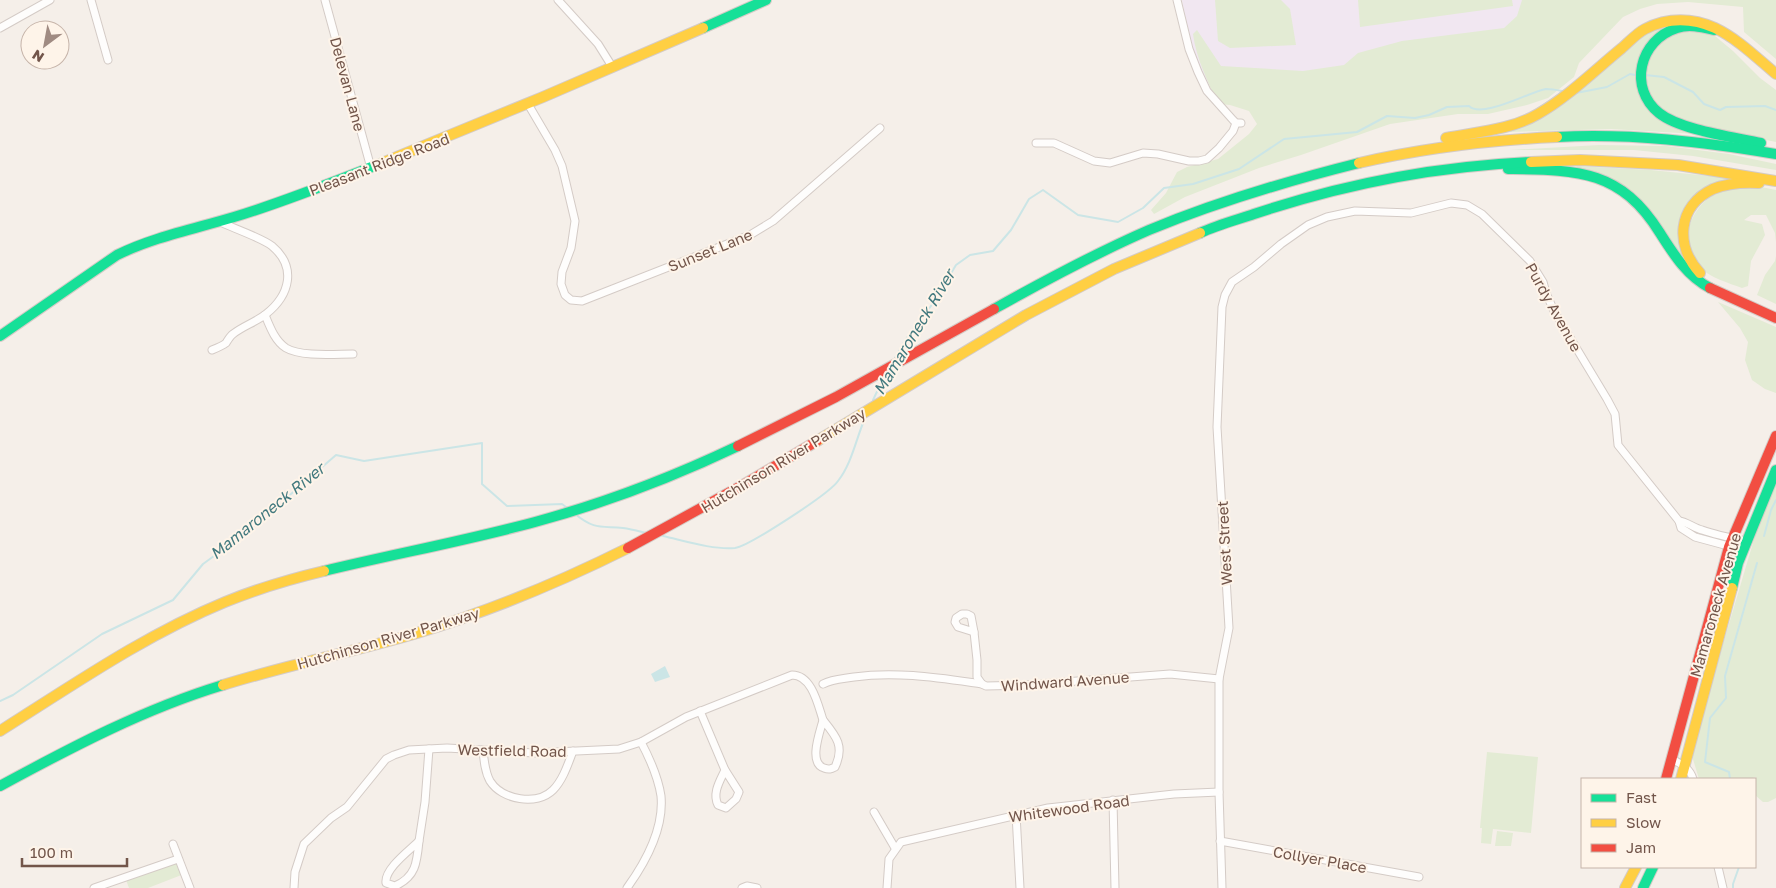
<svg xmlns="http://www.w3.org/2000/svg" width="1776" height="888" font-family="'Golos Text',sans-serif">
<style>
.education{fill:#f1e7f1}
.green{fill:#e3ebd4}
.water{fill:#cbe5e6}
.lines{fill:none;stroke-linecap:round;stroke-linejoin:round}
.stream{stroke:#cbe5e6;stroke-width:2}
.street-casing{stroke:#d4cbc6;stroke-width:9}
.fast-casing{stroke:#d4cbc6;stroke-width:12}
.slow-casing{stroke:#d4cbc6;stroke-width:12}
.jam-casing{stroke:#d4cbc6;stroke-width:12}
.street{stroke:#fefdfc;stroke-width:7}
.fast{stroke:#16e098;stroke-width:10}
.slow{stroke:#ffcf43;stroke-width:10}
.jam{stroke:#f24e42;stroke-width:10}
.labels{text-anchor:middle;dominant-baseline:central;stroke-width:4;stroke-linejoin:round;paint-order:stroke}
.street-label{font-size:15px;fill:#72554a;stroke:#fef4e9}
.water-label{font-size:16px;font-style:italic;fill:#42797e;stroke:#fef4e9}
</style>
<rect width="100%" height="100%" fill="#f5efe9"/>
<polygon class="education" points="1182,0 1603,0 1254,114 1205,81 1190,43"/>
<g class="green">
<polygon points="1215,0 1281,0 1290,9 1296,45 1230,48 1218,41"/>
<polygon points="1358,0 1512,0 1513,6 1360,27"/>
<path d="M1522,0H1776V59L1744,32L1743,7L1688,2L1657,4L1640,9L1623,17L1579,63L1574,77L1548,98L1527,105L1488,114H1458L1390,124L1301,155L1259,168L1185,197L1154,214L1151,210L1166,193L1177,172L1187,167L1218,159L1249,134L1257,124L1249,111L1230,105L1218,104C1208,82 1196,58 1193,34L1197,30L1221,66L1303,71L1344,65L1358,53L1402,41L1504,28L1517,16Z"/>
<polygon points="1673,18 1650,41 1640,92 1697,134 1611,129 1506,132 1505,130 1640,37"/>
<path d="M1683,30H1700L1715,36L1733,51L1760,78L1776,90V142C1744,135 1701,129 1672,116C1656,109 1641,87 1646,69C1652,46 1662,39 1683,30Z"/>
<polygon points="1599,145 1666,146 1729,154 1776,164 1776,170 1693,156 1634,150 1510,150"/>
<polygon points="1577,166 1651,170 1729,178 1697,194 1682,253 1678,254 1649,209 1574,169"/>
<path d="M1756,186L1776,190V242L1775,233L1766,215H1751L1744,220L1762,224L1765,235L1751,261L1748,286L1742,288C1728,283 1712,278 1700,268C1677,248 1688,211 1712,196C1725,188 1741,188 1756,186Z"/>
<polygon points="1776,256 1776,304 1757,295 1765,275 1775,261"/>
<polygon points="1718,302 1776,327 1776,393 1765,389 1752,380 1745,360 1748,342 1740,328"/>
<polygon points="1776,482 1776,798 1768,802 1763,802 1755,795 1756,777 1749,779 1699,779 1692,756 1723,644 1758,526"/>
<polygon points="1487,752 1538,757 1531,833 1493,829 1491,844 1481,843 1482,828 1480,828"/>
<polygon points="1497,831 1513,833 1511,846 1495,846"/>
<polygon points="178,859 184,874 148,888 129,888 125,877"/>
</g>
<polygon class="water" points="665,666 670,677 655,682 651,674"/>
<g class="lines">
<g class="stream">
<polyline points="1645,75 1664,77 1693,92 1704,104 1720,110 1726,107 1765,106 1776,110"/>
<polyline points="1576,93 1607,87 1630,74 1635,75"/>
<path d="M895,358L906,339L934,302L956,265L970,255L993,251L1011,230L1029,199L1043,190L1078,215L1118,222L1143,208L1164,188L1193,184L1239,169L1284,139L1357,132L1387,116L1415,118L1429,115L1447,107L1469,106C1482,119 1529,92 1546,89C1550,89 1557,90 1562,91"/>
<polyline points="873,400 884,377"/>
<path d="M575,514C595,530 600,526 623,528C631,529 638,531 646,533"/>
<path d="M663,536C685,541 713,550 735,548C749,546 829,494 838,481C852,463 856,439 865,418"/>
<polyline points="1764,536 1771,510 1776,500"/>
<polyline points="0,701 13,695 102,634 173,600 203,564 251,529 275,504 291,494 336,455 364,461 482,443 482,484 507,506 562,504 566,507"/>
<polyline points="1730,779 1729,772 1705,762 1710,718 1726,698 1725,676 1757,563"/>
<polyline points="1733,888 1733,884 1739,867"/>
</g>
<g class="street-casing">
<g id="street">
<polyline points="91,0 108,60"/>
<polyline points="325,0 371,168"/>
<polyline points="558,0 598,44 613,68"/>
<polyline points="1177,0 1189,49 1198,72 1207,91 1233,120 1236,123 1241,123"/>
<polyline points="0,28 50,0"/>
<polyline points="528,104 555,150 562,166 575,221 571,248 562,272 561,284 565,295 571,300 582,301 750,235 773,221 880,128"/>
<polyline points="1036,143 1054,143 1094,161 1110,163 1143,153 1158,154 1189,161 1199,161 1207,159 1219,148 1233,131 1236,123"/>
<path d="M265,315C270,327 275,341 286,348C301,357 335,354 353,354"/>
<path d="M212,350C217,348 222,346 226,343C228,340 230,336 233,334C243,326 256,322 266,314C290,295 297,267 272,246C262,238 233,228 220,222"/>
<path d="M1679,521C1687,522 1694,528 1702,530C1716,535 1731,538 1746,541"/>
<polygon points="962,614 967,614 971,616 974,632 958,627 955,622 956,618"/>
<polyline points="974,632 977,660 977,677 982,684"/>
<path d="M823,684C833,679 843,679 854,677C897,671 939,678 982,684L986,686L1025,685L1170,674L1219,679"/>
<polyline points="700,711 725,770"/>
<path d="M823,720C836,736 845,746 835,767C831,769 829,770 824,768C808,763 820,732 823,720Z"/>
<path d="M483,750C484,761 485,772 490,781C502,800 537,806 553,790C563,780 568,764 573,751"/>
<path d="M1672,759C1681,764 1690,768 1693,779"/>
<path d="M725,770L739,792L736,799L726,808L718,805C712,793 720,781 725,770Z"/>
<polyline points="1113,800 1115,888"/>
<polyline points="874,812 895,848"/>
<polyline points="1016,814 1020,888"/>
<path d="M419,841C417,862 416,877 395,886L386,883C384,869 410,850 419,841Z"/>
<polyline points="419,841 425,802 429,749"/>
<polyline points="1220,841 1419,877"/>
<polyline points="173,844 190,888"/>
<polyline points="1718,867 1723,888"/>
<polyline points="94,888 178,859"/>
<path d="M294,888L295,872L304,844L331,818L347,807L386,759L394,755L409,750L447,748L534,753L619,749L641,742L686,717L792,675C812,675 818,705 823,720"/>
<path d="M627,888C645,863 664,828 661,796C658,776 650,759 641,742"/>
<polyline points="742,888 747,886 757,888"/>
<polyline points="887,888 889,859 901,842 1048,808 1174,794 1219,792"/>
<polyline points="1222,888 1219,792 1219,679 1229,628 1217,427 1222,307 1225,295 1232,282 1254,267 1281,244 1308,225 1327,217 1355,211 1411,213 1451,203 1467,205 1482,214 1530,261 1543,282 1546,293 1554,311 1607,399 1615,414 1618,445 1679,521 1681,528 1695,537 1743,550"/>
</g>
</g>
<g class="fast-casing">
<g id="fast">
<polyline points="703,28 766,0"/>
<path d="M1714,30C1701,27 1689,24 1677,28C1639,40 1628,88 1659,113C1680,130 1734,137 1761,143"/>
<path d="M1557,137C1631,133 1704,142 1776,154"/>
<path d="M1508,169C1577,170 1620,169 1660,233C1674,255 1687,276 1710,288"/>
<path d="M1200,233C1217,225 1236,220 1254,214C1344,184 1437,166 1531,162"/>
<path d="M994,309C1044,281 1096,253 1149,230C1217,202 1287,181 1359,163"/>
<path d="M0,336L117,255C154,237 194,229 234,217C284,202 333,182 382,163"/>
<path d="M324,571C394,554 465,541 535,522C605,503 673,477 738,446"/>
<polyline points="1732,588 1738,563 1776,470"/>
<path d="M0,786C72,747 144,709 223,685"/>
<polyline points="1643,888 1653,867"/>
</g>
</g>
<g class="slow-casing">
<g id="slow">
<path d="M1446,138C1476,132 1511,130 1538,114C1568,97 1595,70 1622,48C1629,42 1637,33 1645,29C1668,17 1693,18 1715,28C1738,39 1757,58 1776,74"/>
<polyline points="1531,162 1580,160 1678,165 1776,181"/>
<polyline points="382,163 543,97 703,28"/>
<path d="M1359,163C1424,148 1491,140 1557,137"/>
<path d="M1700,273C1675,246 1677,206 1713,189C1728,183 1744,182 1759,183"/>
<polyline points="817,441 1026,315 1114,269 1200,233"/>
<path d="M223,685C287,665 353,652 417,633C490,611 560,582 628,548"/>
<path d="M0,731C73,685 145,635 225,602C257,589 290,579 324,571"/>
<polyline points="1681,779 1732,588"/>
<polyline points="1625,888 1636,867"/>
</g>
</g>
<g class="jam-casing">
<g id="jam">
<polyline points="1710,288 1776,318"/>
<polyline points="738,446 836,397 994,309"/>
<polyline points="628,548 743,485 817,441"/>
<polyline points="1666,779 1729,547 1776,436"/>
</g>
</g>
<use href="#street" class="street"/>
<use href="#fast" class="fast"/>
<use href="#slow" class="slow"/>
<use href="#jam" class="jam"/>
</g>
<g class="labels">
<g class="street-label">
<text transform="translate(348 84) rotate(75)">Delevan Lane</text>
<text transform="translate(379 164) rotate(-21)">Pleasant Ridge Road</text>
<text transform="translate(710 250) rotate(-22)">Sunset Lane</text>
<text transform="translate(1554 307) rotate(61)">Purdy Avenue</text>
<text transform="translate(783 460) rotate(-31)">Hutchinson River Parkway</text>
<text transform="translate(1224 543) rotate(-93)">West Street</text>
<text transform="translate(1715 605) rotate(-74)">Mamaroneck Avenue</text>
<text transform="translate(388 638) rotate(-16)">Hutchinson River Parkway</text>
<text transform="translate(1065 681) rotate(-4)">Windward Avenue</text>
<text transform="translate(512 750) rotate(1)">Westfield Road</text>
<text transform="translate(1069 808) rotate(-8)">Whitewood Road</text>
<text transform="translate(1320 859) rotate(10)">Collyer Place</text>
</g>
<g class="water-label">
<text transform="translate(914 332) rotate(-59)">Mamaroneck River</text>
<text transform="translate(267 511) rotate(-39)">Mamaroneck River</text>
</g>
</g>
<rect x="1581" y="778" width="175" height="90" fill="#fef4e9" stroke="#c6b4a9"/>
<rect x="1591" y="794" width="25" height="8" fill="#16e098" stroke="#c6b4a9"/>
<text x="1626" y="803" font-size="15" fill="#72554a">Fast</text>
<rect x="1591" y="819" width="25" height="8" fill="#ffcf43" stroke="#c6b4a9"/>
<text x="1626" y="828" font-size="15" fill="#72554a">Slow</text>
<rect x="1591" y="844" width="25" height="8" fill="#f24e42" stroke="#c6b4a9"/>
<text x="1626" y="853" font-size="15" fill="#72554a">Jam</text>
<g transform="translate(45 45) rotate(212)"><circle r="24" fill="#fef4e9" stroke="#c6b4a9"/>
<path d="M0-4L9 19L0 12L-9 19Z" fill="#a08b82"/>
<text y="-8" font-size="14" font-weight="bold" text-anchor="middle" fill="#72554a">N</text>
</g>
<path d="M22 858v8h105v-8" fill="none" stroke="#72554a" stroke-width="2.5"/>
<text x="30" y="858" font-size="15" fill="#72554a" stroke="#fef4e9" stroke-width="4" paint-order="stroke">100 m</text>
</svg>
